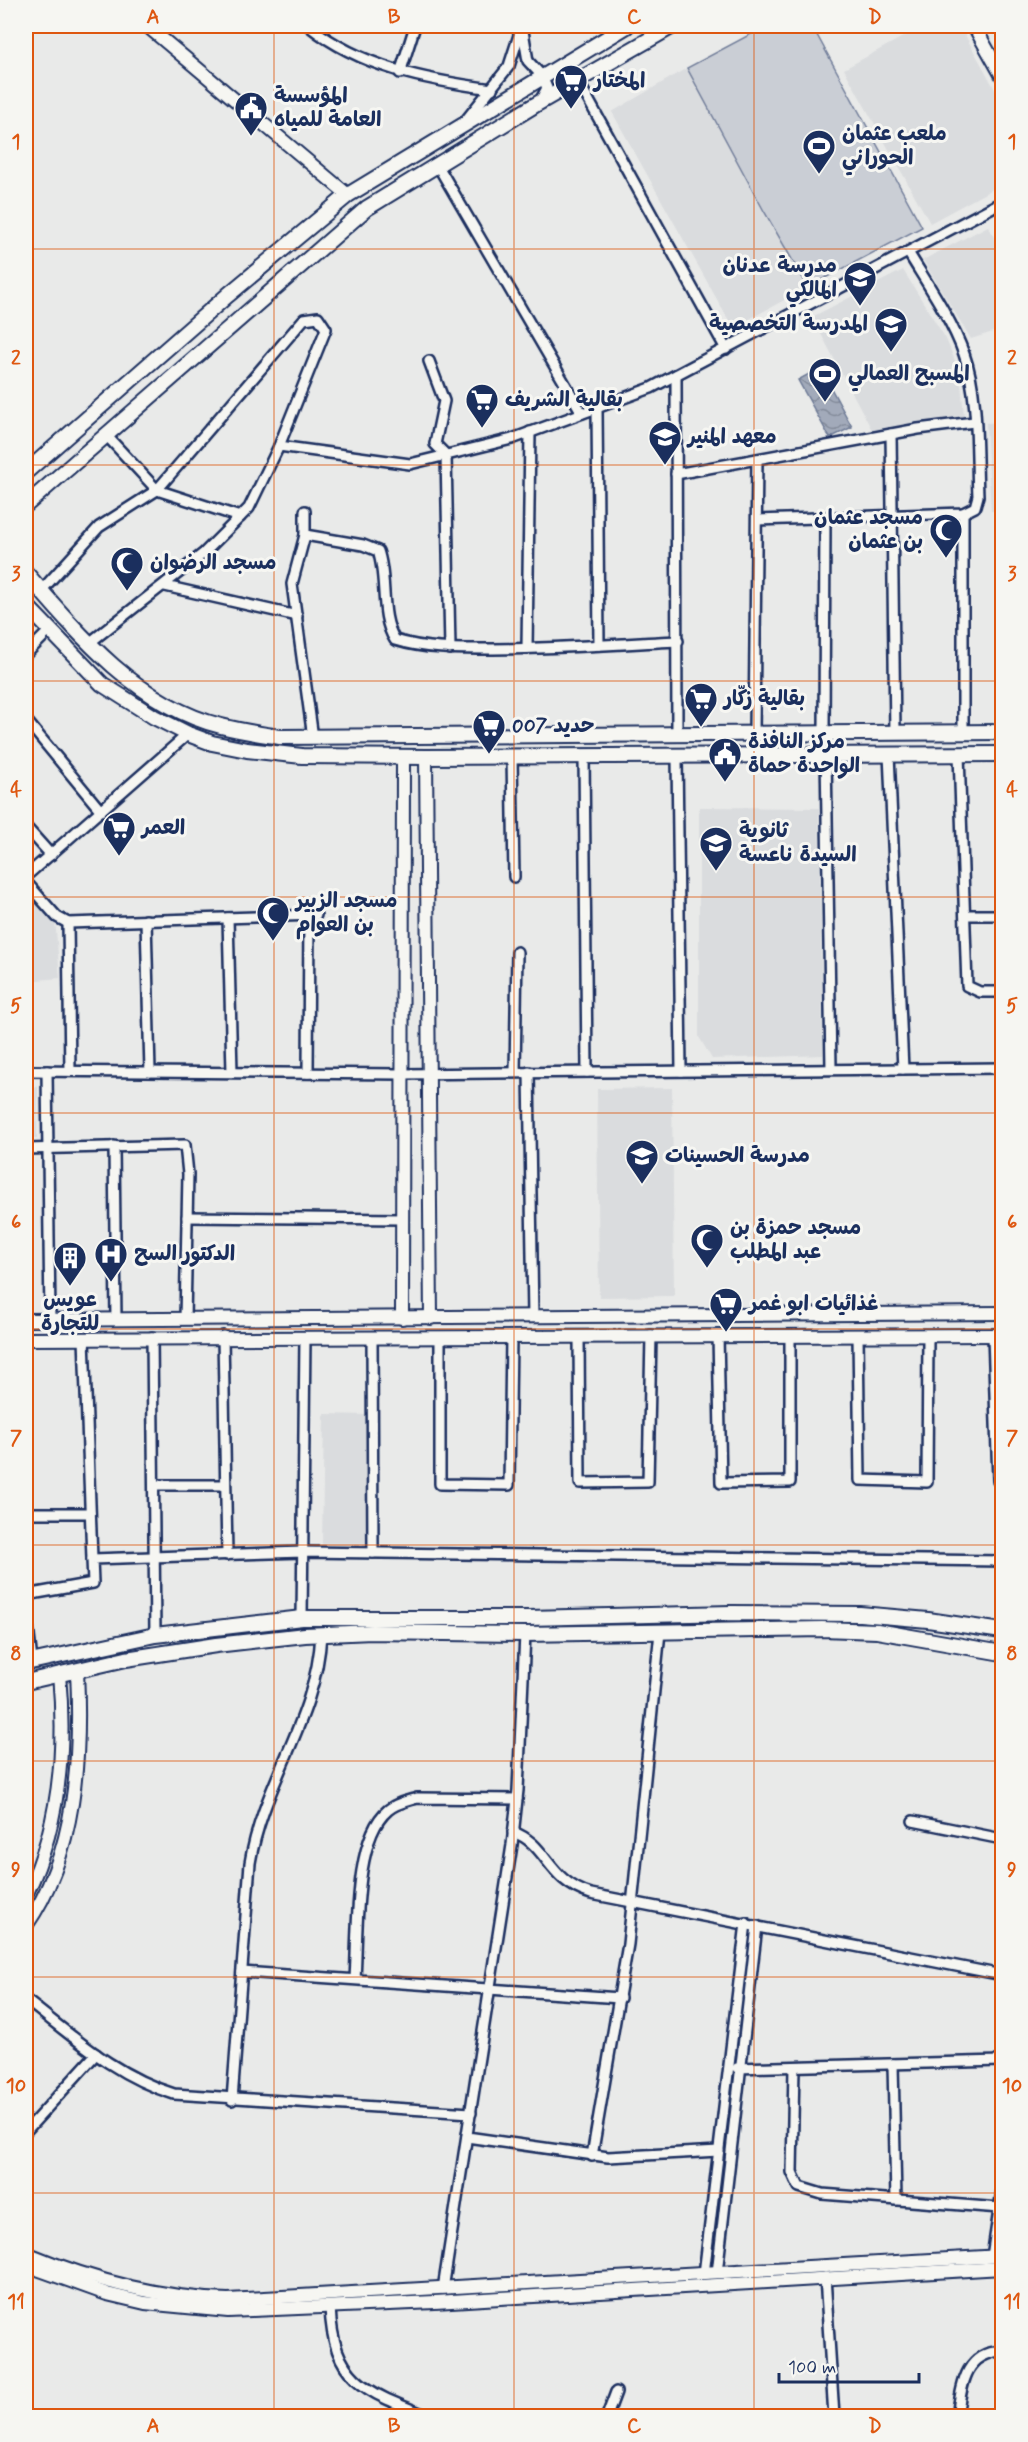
<svg xmlns="http://www.w3.org/2000/svg" width="1028" height="2442" font-family="Mynerve,'Playpen Sans Arabic',sans-serif">
<style>
.built{fill:#dadcde}
.grass{fill:#caced5;stroke:#727e9a;stroke-width:1.5}
.water{fill:url(#water-waves);stroke:#6c7995;stroke-width:1.5}
.lines{fill:none;stroke-linecap:round;stroke-linejoin:round}
.street-casing{stroke:#1b2f5e;stroke-width:14}
.secondary-casing{stroke:#1b2f5e;stroke-width:16}
.primary-casing{stroke:#1b2f5e;stroke-width:18}
.street{stroke:#f6f6f2;stroke-width:9}
.secondary{stroke:#f6f6f2;stroke-width:12}
.primary{stroke:#f6f6f2;stroke-width:14}
.grid{fill:none;stroke:#de5710;stroke-width:1.5;stroke-opacity:0.55}
.labels{text-anchor:middle;dominant-baseline:central;stroke-width:6;stroke-linejoin:round;paint-order:stroke}
.poi-label{font-size:21px;font-weight:bold;fill:#1b2f5e;stroke:#f6f6f2;text-anchor:start}
.neatline{fill:none;stroke:#de5710;stroke-width:2}
.grid-label{font-size:20px;text-anchor:middle;font-weight:bold;fill:#de5710}
</style>
<defs>
<pattern id="water-waves" width="16" height="10" patternUnits="userSpaceOnUse" patternTransform="scale(1.5)"><rect width="16" height="10" fill="#a2aaba"/><path d="M0 5q4-4 8 0t8 0" fill="none" stroke="#838b9a"/></pattern>
</defs>
<rect width="100%" height="100%" fill="#e9eae9"/>
<filter id="ink" filterUnits="userSpaceOnUse"><feTurbulence type="fractalNoise" baseFrequency=".0167" numOctaves="2"/><feDisplacementMap in="SourceGraphic" scale="12" xChannelSelector="R" yChannelSelector="G"/><feConvolveMatrix kernelMatrix="1 2 1 2 8 2 1 2 1" color-interpolation-filters="sRGB"/></filter>
<g filter="url(#ink)">
<g class="built">
<polygon points="923,26 960,26 1002,102 1002,184 930,223 844,69"/>
<polygon points="687,68 764,211 808,287 733,328 612,112"/>
<polygon points="988,226 1002,252 1002,329 971,339 923,260"/>
<polygon points="903,270 946,339 960,373 964,416 872,430 812,317"/>
<polygon points="1002,422 1002,511 991,511 986,423"/>
<polygon points="699,807 819,808 823,1055 712,1059 699,1037"/>
<polygon points="30,893 55,919 60,978 26,981 26,897"/>
<polygon points="26,1086 38,1087 37,1138 26,1138"/>
<polygon points="672,1088 674,1296 599,1297 597,1089"/>
<polygon points="324,1414 369,1415 366,1545 322,1545"/>
</g>
<polygon class="grass" points="766,26 812,26 922,227 808,287 764,211 687,68"/>
<polygon class="water" points="820,368 852,427 830,438 798,380"/>
<g class="lines">
<g class="street-casing">
<g id="street">
<path d="M309,26C362,68 426,80 492,89"/>
<polyline points="523,31 528,61 542,76 547,88 540,101"/>
<polyline points="400,73 415,26"/>
<polyline points="578,81 726,349"/>
<polyline points="466,120 509,66 522,26"/>
<polyline points="438,166 582,413"/>
<polyline points="429,361 444,401 435,444 446,455 450,649"/>
<polyline points="676,375 677,735"/>
<polyline points="597,408 599,645"/>
<polyline points="891,434 895,732"/>
<polyline points="106,435 157,490 240,517"/>
<polyline points="279,446 410,464 512,439 651,388 1002,202"/>
<polyline points="676,474 918,429 974,422"/>
<polyline points="305,511 305,535 292,584 313,738"/>
<polyline points="963,513 963,732"/>
<path d="M757,520L963,513L975,507L978,496C976,452 979,395 964,354C951,318 928,285 908,252"/>
<path d="M305,535L363,545L378,551C388,579 379,615 395,640C424,649 455,649 486,649C550,649 614,644 678,641"/>
<polyline points="165,586 297,616"/>
<polyline points="41,591 99,527 157,490 304,319 318,317 326,329 279,446 249,508 204,553 88,644"/>
<polyline points="527,648 530,432"/>
<polyline points="26,654 49,631"/>
<polyline points="26,720 101,811"/>
<polyline points="824,733 825,517"/>
<polyline points="754,734 757,459"/>
<polyline points="889,754 903,1069"/>
<polyline points="959,754 967,986 980,992 1002,992"/>
<polyline points="826,755 831,1069"/>
<polyline points="512,756 514,877"/>
<polyline points="584,756 587,1072"/>
<polyline points="677,757 681,1071"/>
<polyline points="26,827 51,855"/>
<polyline points="26,876 188,734"/>
<polyline points="26,882 57,917 68,923 316,915"/>
<polyline points="965,915 1002,915"/>
<polyline points="228,918 232,1072"/>
<polyline points="146,920 150,1072"/>
<polyline points="68,923 70,1071"/>
<polyline points="26,1071 403,1074 1002,1068"/>
<polyline points="47,1071 50,1320"/>
<polyline points="515,1072 517,952"/>
<polyline points="529,1072 533,1317"/>
<polyline points="308,1073 309,915"/>
<polyline points="114,1146 116,1320"/>
<polyline points="26,1149 185,1145 188,1174 185,1319"/>
<polyline points="187,1217 402,1219"/>
<polyline points="718,1335 721,1483 790,1482 790,1336"/>
<polyline points="223,1336 227,1555"/>
<polyline points="579,1336 580,1483 648,1482 651,1335"/>
<polyline points="858,1336 860,1480 927,1482 928,1337"/>
<polyline points="993,1336 998,1481 1002,1481"/>
<polyline points="152,1337 155,1635"/>
<polyline points="372,1337 373,1553"/>
<polyline points="440,1337 440,1484 509,1485 511,1337"/>
<polyline points="84,1338 92,1559"/>
<polyline points="154,1485 225,1485"/>
<polyline points="26,1513 90,1513"/>
<polyline points="26,1595 93,1583 92,1559 303,1552 1002,1561"/>
<polyline points="26,1609 32,1661"/>
<polyline points="302,1618 305,1337"/>
<polyline points="913,1821 1002,1839"/>
<path d="M513,1832C548,1844 546,1880 591,1894L1002,1975"/>
<polyline points="242,1972 620,1998"/>
<path d="M355,1979C358,1936 353,1839 388,1810C396,1803 407,1801 417,1798L517,1799"/>
<path d="M26,2000C74,2037 115,2076 174,2094L471,2113"/>
<polyline points="893,2064 896,2200"/>
<polyline points="794,2067 792,2172 799,2187 822,2194 1000,2208"/>
<polyline points="737,2068 1002,2061"/>
<path d="M232,2100L250,1863C263,1782 317,1719 321,1634"/>
<polyline points="26,2131 96,2054"/>
<polyline points="467,2137 608,2157 719,2151"/>
<polyline points="592,2156 628,1944 660,1632"/>
<polyline points="992,2257 1002,2190"/>
<polyline points="717,2273 757,1926"/>
<polyline points="704,2274 746,1923"/>
<polyline points="825,2277 834,2416"/>
<polyline points="443,2289 512,1845 518,1790 525,1634"/>
<path d="M330,2307C333,2381 366,2392 428,2416"/>
<polyline points="607,2416 616,2392"/>
<path d="M957,2416C962,2386 964,2353 1002,2351"/>
</g>
</g>
<g class="secondary-casing">
<g id="secondary">
<polyline points="147,26 348,195"/>
<polyline points="974,26 1002,76"/>
<polyline points="426,757 431,1318"/>
<polyline points="402,1318 403,757"/>
<polyline points="26,1320 1002,1313"/>
<polyline points="26,1339 1002,1335"/>
<path d="M26,1895C60,1826 66,1749 59,1674"/>
<path d="M26,1926C77,1853 81,1755 77,1670"/>
<path d="M26,2253C91,2280 157,2298 228,2300L1002,2256"/>
<polyline points="26,2265 107,2294 145,2303 228,2311 435,2302 1002,2268"/>
</g>
</g>
<g class="primary-casing">
<g id="primary">
<polyline points="26,472 228,295 348,195 627,26"/>
<polyline points="26,505 367,208 535,105 673,26"/>
<path d="M26,573C79,635 138,705 221,726C240,731 261,734 280,737L1002,732"/>
<polyline points="26,605 102,684 154,717 188,734 212,743 247,750 302,756 426,757 1002,754"/>
<polyline points="26,1663 155,1635 302,1618 528,1618 731,1613 860,1614 928,1620 1002,1631"/>
<polyline points="26,1682 126,1659 216,1645 305,1635 372,1632 525,1634 822,1629 877,1631 1002,1653"/>
</g>
</g>
<use href="#street" class="street"/>
<use href="#secondary" class="secondary"/>
<use href="#primary" class="primary"/>
</g>
</g>
<path class="grid" d="M274,26V2416M514,26V2416M754,26V2416M26,249H1002M26,465H1002M26,681H1002M26,897H1002M26,1113H1002M26,1329H1002M26,1545H1002M26,1761H1002M26,1977H1002M26,2193H1002"/>
<defs>
<g id="supermarket-pin" transform="scale(1.725)"><path d="M0 17L-7.5 6A9.5 9.5 0 1 1 7.5 6Z" fill="#1b2f5e" stroke="#f6f6f2"/><path d="M-6-5.5h2.5l.6 2H6L4.5 2H-2.5L-4.4-4H-6ZM-1.5 3.2a1.3 1.3 0 1 0 .1 0ZM3 3.2a1.3 1.3 0 1 0 .1 0Z" fill="#fff"/></g>
<g id="civic-pin" transform="scale(1.725)"><path d="M0 17L-7.5 6A9.5 9.5 0 1 1 7.5 6Z" fill="#1b2f5e" stroke="#f6f6f2"/><path d="M-.6-6.5H3V-4.5H.6V-3L4-1V1h2V6H-6V1h2V-1L-.6-3ZM-1.2 2.5V6h2.4V2.5Z" fill="#fff"/></g>
<g id="stadium-pin" transform="scale(1.725)"><path d="M0 17L-7.5 6A9.5 9.5 0 1 1 7.5 6Z" fill="#1b2f5e" stroke="#f6f6f2"/><path d="M0-5a6.5 5 0 1 0 0 10a6.5 5 0 1 0 0-10ZM-3.5-1.8h7v3.6h-7Z" fill="#fff"/></g>
<g id="school-pin" transform="scale(1.725)"><path d="M0 17L-7.5 6A9.5 9.5 0 1 1 7.5 6Z" fill="#1b2f5e" stroke="#f6f6f2"/><path d="M0-5L7-2L0 1L-7-2ZM-4 1L0 2.5L4 1V4Q0 6-4 4Z" fill="#fff"/></g>
<g id="mosque-pin" transform="scale(1.725)"><path d="M0 17L-7.5 6A9.5 9.5 0 1 1 7.5 6Z" fill="#1b2f5e" stroke="#f6f6f2"/><path d="M3.5-4.9A6 6 0 1 0 3.5 4.9A5 5 0 1 1 3.5-4.9Z" fill="#fff"/></g>
<g id="hospital-pin" transform="scale(1.725)"><path d="M0 17L-7.5 6A9.5 9.5 0 1 1 7.5 6Z" fill="#1b2f5e" stroke="#f6f6f2"/><path d="M-5-5h3v3.5h4V-5h3V5h-3V1.5h-4V5h-3Z" fill="#fff"/></g>
<g id="building-pin" transform="scale(1.725)"><path d="M0 17L-7.5 6A9.5 9.5 0 1 1 7.5 6Z" fill="#1b2f5e" stroke="#f6f6f2"/><path d="M-4-6H4V6H1V3H-1V6H-4ZM-2.5-4.3h1.7v1.8h-1.7ZM.8-4.3h1.7v1.8H.8ZM-2.5-1h1.7V.8h-1.7ZM.8-1h1.7V.8H.8Z" fill="#fff"/></g>
</defs>
<g fill-rule="evenodd">
<use href="#supermarket-pin" x="571" y="81"/>
<use href="#civic-pin" x="251" y="108"/>
<use href="#stadium-pin" x="819" y="146"/>
<use href="#school-pin" x="860" y="278"/>
<use href="#school-pin" x="891" y="324"/>
<use href="#stadium-pin" x="825" y="374"/>
<use href="#supermarket-pin" x="482" y="400"/>
<use href="#school-pin" x="665" y="437"/>
<use href="#mosque-pin" x="946" y="530"/>
<use href="#mosque-pin" x="127" y="563"/>
<use href="#supermarket-pin" x="701" y="699"/>
<use href="#supermarket-pin" x="489" y="726"/>
<use href="#civic-pin" x="725" y="754"/>
<use href="#supermarket-pin" x="119" y="828"/>
<use href="#school-pin" x="716" y="843"/>
<use href="#mosque-pin" x="273" y="913"/>
<use href="#school-pin" x="642" y="1156"/>
<use href="#mosque-pin" x="707" y="1240"/>
<use href="#hospital-pin" x="111" y="1254"/>
<use href="#building-pin" x="70" y="1258"/>
<use href="#supermarket-pin" x="726" y="1304"/>
</g>
<g class="labels">
<g class="poi-label">
<text x="594" y="81">المختار</text>
<text x="274" y="96">المؤسسة<tspan x="274" dy="24">العامة للمياه</tspan></text>
<text x="842" y="134">ملعب عثمان<tspan x="842" dy="24">الحوراني</tspan></text>
<text x="837" y="266" text-anchor="end">مدرسة عدنان<tspan x="837" dy="24">المالكي</tspan></text>
<text x="868" y="324" text-anchor="end">المدرسة التخصصية</text>
<text x="848" y="374">المسبح العمالي</text>
<text x="505" y="400">بقالية الشريف</text>
<text x="688" y="437">معهد المنير</text>
<text x="923" y="518" text-anchor="end">مسجد عثمان<tspan x="923" dy="24">بن عثمان</tspan></text>
<text x="150" y="563">مسجد الرضوان</text>
<text x="724" y="699">بقالية زكّار</text>
<text x="512" y="726">حديد 007</text>
<text x="748" y="742">مركز النافذة<tspan x="748" dy="24">الواحدة حماة</tspan></text>
<text x="142" y="828">العمر</text>
<text x="739" y="831">ثانوية<tspan x="739" dy="24">السيدة ناعسة</tspan></text>
<text x="296" y="901">مسجد الزبير<tspan x="296" dy="24">بن العوام</tspan></text>
<text x="665" y="1156">مدرسة الحسينات</text>
<text x="730" y="1228">مسجد حمزة بن<tspan x="730" dy="24">عبد المطلب</tspan></text>
<text x="134" y="1254">الدكتور السح</text>
<text x="70" y="1300" text-anchor="middle">عويس<tspan x="70" dy="24">للتجارة</tspan></text>
<text x="749" y="1304">غذائيات ابو غمر</text>
</g>
</g>
<rect width="1028" height="2442" fill="none" stroke="#f6f6f2" stroke-width="66"/>
<path d="M779 2373v9h140v-9" fill="none" stroke="#1b2f5e" stroke-width="3"/>
<text x="788" y="2373" font-size="18" fill="#1b2f5e" stroke="#f6f6f2" stroke-width="4.5" paint-order="stroke">100 m</text>
<rect x="33" y="33" width="962" height="2376" class="neatline"/>
<g class="grid-label">
<text x="153" y="23">A</text>
<text x="394" y="23">B</text>
<text x="634" y="23">C</text>
<text x="875" y="23">D</text>
<text x="16" y="148">1</text>
<text x="1012" y="148">1</text>
<text x="16" y="364">2</text>
<text x="1012" y="364">2</text>
<text x="16" y="580">3</text>
<text x="1012" y="580">3</text>
<text x="16" y="796">4</text>
<text x="1012" y="796">4</text>
<text x="16" y="1012">5</text>
<text x="1012" y="1012">5</text>
<text x="16" y="1228">6</text>
<text x="1012" y="1228">6</text>
<text x="16" y="1444">7</text>
<text x="1012" y="1444">7</text>
<text x="16" y="1660">8</text>
<text x="1012" y="1660">8</text>
<text x="16" y="1876">9</text>
<text x="1012" y="1876">9</text>
<text x="16" y="2092">10</text>
<text x="1012" y="2092">10</text>
<text x="16" y="2308">11</text>
<text x="1012" y="2308">11</text>
<text x="153" y="2432">A</text>
<text x="394" y="2432">B</text>
<text x="634" y="2432">C</text>
<text x="875" y="2432">D</text>
</g>
</svg>
